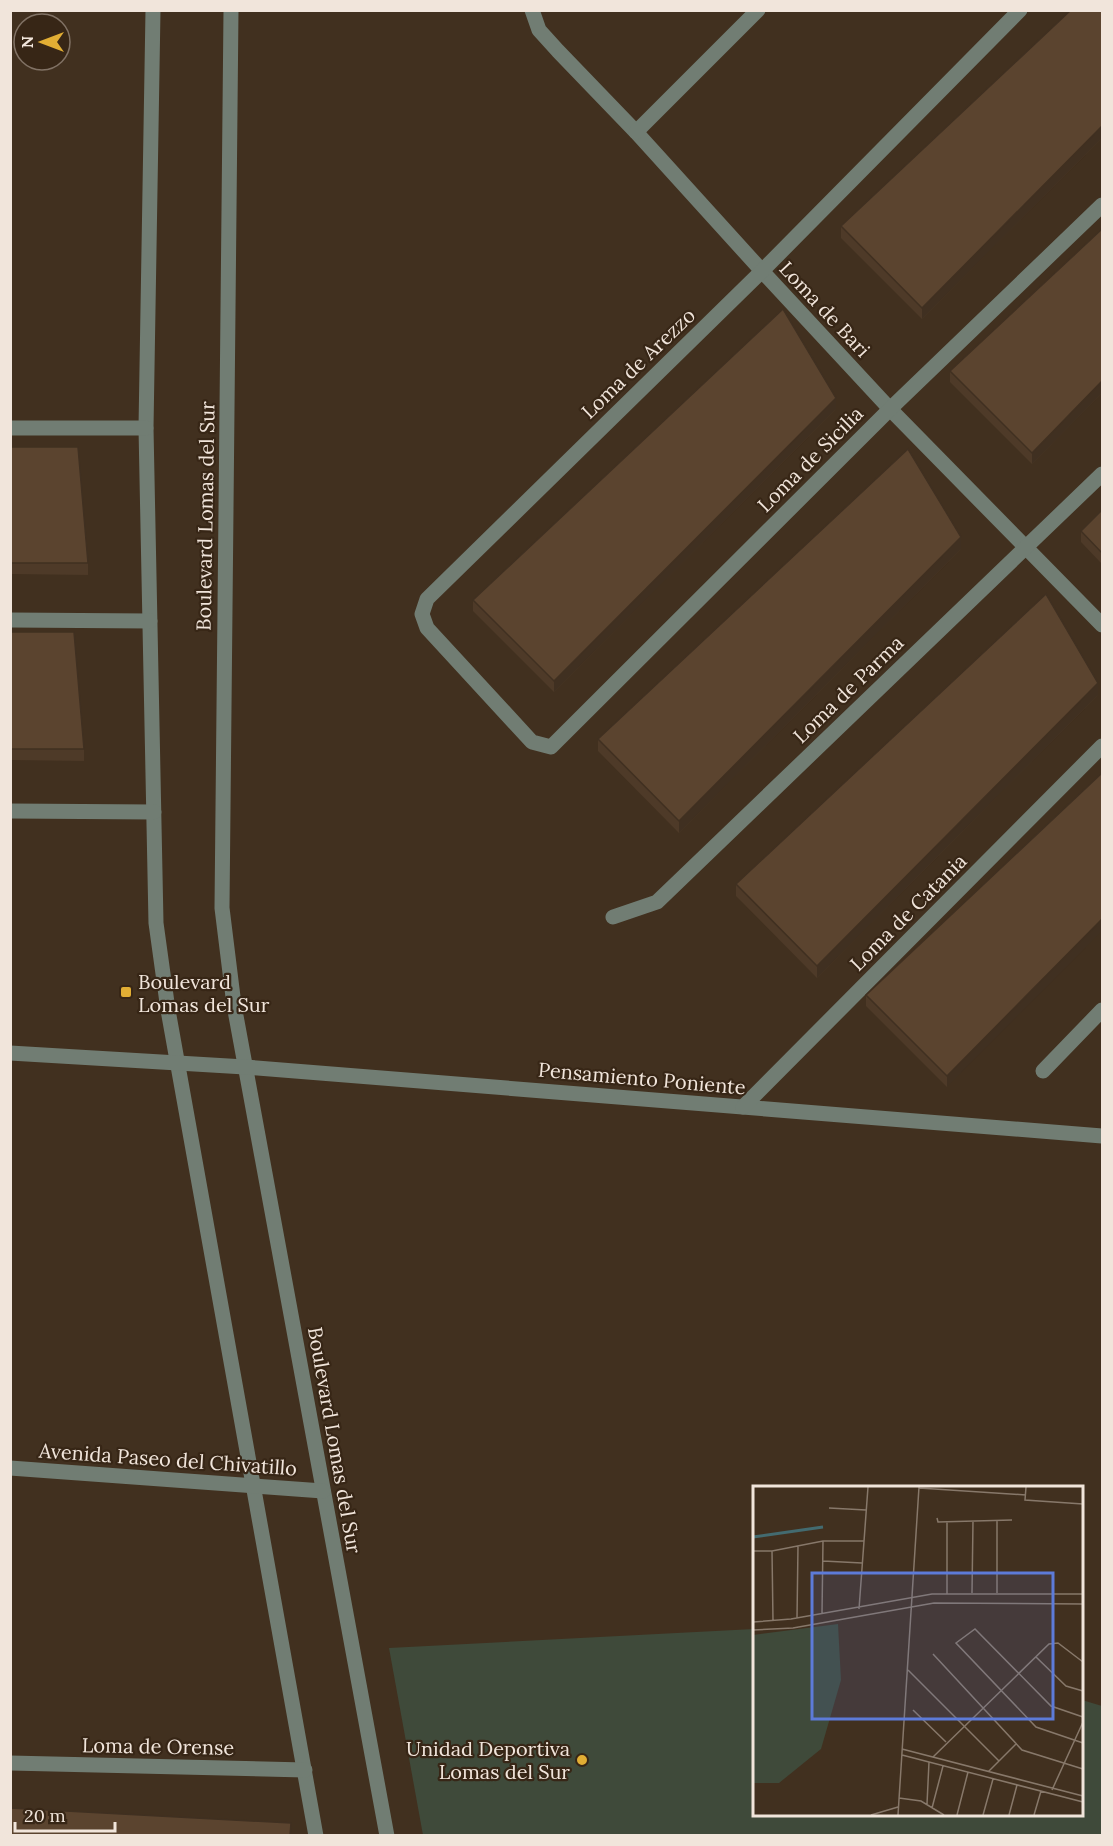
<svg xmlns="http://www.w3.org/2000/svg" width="1113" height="1846" font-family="Lora,serif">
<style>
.green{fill:#3f4a3a}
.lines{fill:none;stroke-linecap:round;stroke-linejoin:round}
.minor{stroke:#717d73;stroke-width:15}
.wall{fill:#4e3a28}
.shaded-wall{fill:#403021}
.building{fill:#5b442f;stroke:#403021;stroke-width:1.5}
.poi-dot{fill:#e2ae34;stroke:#372616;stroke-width:2}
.labels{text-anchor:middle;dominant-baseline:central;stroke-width:4.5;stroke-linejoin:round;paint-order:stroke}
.street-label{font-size:20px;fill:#f1e5db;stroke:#372616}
.poi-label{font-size:20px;fill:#f1e5db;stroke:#372616;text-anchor:start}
.inset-river{fill:none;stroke:#436b70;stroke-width:3}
.inset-road{fill:none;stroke:#87786a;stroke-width:1.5}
.view{fill:#5d7bd9;fill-opacity:0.15;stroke:#5d7bd9;stroke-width:3}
.inset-edge{fill:none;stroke:#f1e5db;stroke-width:3}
</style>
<rect width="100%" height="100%" fill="#41301f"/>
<polygon class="green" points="754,1629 754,1814 1082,1814 1082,1700 1102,1706 1102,1835 423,1835 389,1648"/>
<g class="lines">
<g class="minor">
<polyline points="153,10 146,428 156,923 168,1010 316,1836"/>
<polyline points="231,10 222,908 234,1005 387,1836"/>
<polyline points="532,10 539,30 558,51 636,132 762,271 890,409 1102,625"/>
<polyline points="1020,10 762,271 427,599 422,614 427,628 532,742 551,747 890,409 1102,205"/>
<polyline points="636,132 758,10"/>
<polyline points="10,428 146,428"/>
<polyline points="10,620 150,621"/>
<polyline points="10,811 154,812"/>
<polyline points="613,917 657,902 1102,474"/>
<polyline points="10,1053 245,1067 1102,1136"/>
<polyline points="1043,1071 1102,1010"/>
<polyline points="743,1107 1102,746"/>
<polyline points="10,1468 323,1491"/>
<polyline points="10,1763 305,1770"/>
</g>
</g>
<g class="wall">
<polygon points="1102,10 1102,138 922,319 841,238 841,226"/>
<polygon points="1102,229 1102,393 1032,464 950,382 950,371"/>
<polygon points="836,409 554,692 473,611 473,600"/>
<polygon points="10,447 88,563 88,575 10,574"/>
<polygon points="1102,510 1102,564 1081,542 1081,531"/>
<polygon points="961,549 679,833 598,751 598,739"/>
<polygon points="10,632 84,749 84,761 10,760"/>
<polygon points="1098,695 817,978 736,896 736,884"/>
<polygon points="1102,773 947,1087 866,1006 866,995"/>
</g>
<g class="shaded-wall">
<polygon points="1102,126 1102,138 922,319 922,308"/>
<polygon points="1102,381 1102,393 1032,464 1032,453"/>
<polygon points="836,398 836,409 554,692 554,681"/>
<polygon points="961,537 961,549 679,833 679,821"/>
<polygon points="1098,683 1098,695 817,978 817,966"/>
<polygon points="1102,919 1102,931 947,1087 947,1076"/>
</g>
<g class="building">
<polygon points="1071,10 1102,10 1102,126 922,308 841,226"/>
<polygon points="1102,229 1102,381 1032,453 950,371"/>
<polygon points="783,309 836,398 554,681 473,600"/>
<polygon points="10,447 78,447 88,563 10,563"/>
<polygon points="908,449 961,537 679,821 598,739"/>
<polygon points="1102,510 1102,553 1081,531"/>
<polygon points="1046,594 1098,683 817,966 736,884"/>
<polygon points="10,632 74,632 84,749 10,749"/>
<polygon points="1102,773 1102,919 947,1076 866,995"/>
<polygon points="10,1808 291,1823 290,1836 10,1836"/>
</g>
<g class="poi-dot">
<rect x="120" y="986" width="12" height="12" rx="3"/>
<circle cx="582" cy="1760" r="6"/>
</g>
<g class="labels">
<g class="street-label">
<text transform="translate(825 309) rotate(47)">Loma de Bari</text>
<text transform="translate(638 363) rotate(-44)">Loma de Arezzo</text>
<text transform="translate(810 459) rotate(-45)">Loma de Sicilia</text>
<text transform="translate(205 516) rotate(-89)">Boulevard Lomas del Sur</text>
<text transform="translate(848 689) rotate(-44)">Loma de Parma</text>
<text transform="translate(908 912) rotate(-45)">Loma de Catania</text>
<text transform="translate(642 1078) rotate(5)">Pensamiento Poniente</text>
<text transform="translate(335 1440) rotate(80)">Boulevard Lomas del Sur</text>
<text transform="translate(168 1459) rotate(4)">Avenida Paseo del Chivatillo</text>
<text transform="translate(158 1746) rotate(1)">Loma de Orense</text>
</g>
<g class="poi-label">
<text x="138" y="981">Boulevard<tspan x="138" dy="23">Lomas del Sur</tspan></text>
<text x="570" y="1748" text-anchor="end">Unidad Deportiva<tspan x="570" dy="23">Lomas del Sur</tspan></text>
</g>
</g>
<g transform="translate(753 1486)">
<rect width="330" height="330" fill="#41301f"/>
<path d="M85,138L88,194L68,263L26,297H0V149Z" fill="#3f4a3a"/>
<path class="inset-river" d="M0,51L70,41"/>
<path class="inset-road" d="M273,1L272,14L330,18M166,2L273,9M76,22L113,24M184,32L185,36L259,34M0,65H19L70,55H111M19,65L20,135M70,75L109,77M219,107L220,35M244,107V35M194,108V36M106,123L115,1M69,127L70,55M44,132L45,60M0,136L38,133L179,108H330M0,144L40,142L181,117L330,118M180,168L269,264L330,283M283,171L313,200L330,205M155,184L246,275M160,224L193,256M330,231L298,220L222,143L203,157L283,241L330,257M149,263L330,310M149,269L330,316M180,271L296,158L305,157L330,176M235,286L263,258M299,304L330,236M146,312L168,315L191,329M174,318L176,276M179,322L190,280M118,329L145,321M145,329L166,1M204,329L215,286M230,329L240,293M256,329L264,299M281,329L288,305"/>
<path class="view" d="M59,87H300V233H59Z"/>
<rect width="330" height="330" class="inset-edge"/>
</g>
<rect width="1113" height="1846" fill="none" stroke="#f1e5db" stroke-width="24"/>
<g transform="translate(42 42) rotate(270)"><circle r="28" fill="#372616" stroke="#817265" stroke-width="1.5"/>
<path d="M0-4.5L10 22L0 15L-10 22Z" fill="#e2ae34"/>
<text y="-9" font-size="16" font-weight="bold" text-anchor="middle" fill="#f1e5db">N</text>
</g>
<path d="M15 1822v9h100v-9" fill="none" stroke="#f1e5db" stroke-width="3"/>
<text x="24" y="1822" font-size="18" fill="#f1e5db" stroke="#372616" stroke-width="4.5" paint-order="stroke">20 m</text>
</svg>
